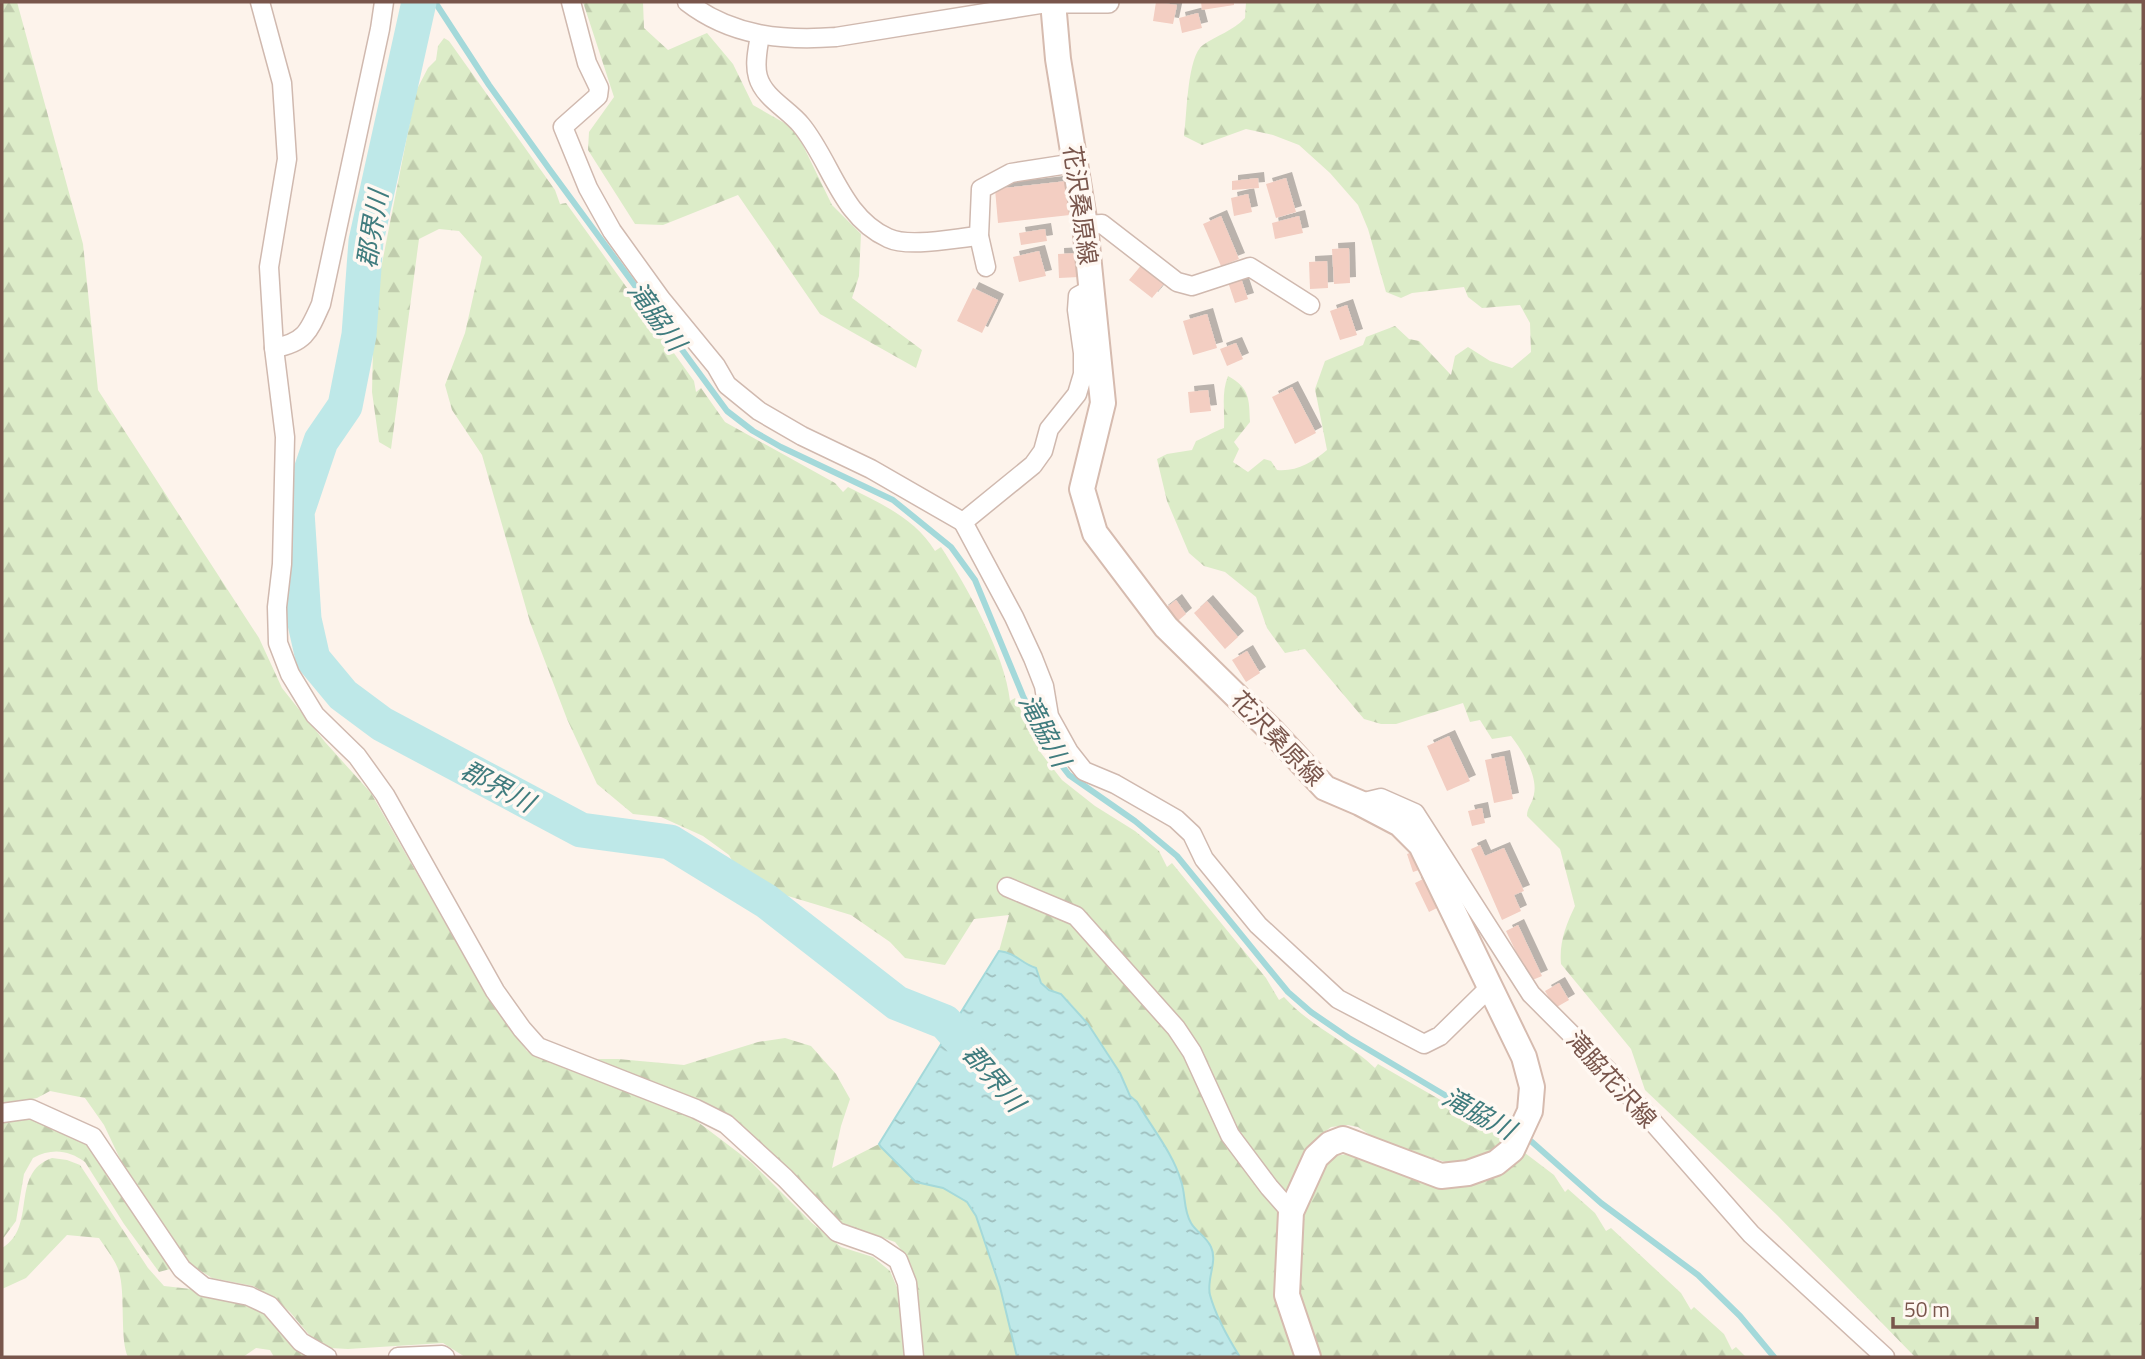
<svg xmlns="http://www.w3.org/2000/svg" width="2145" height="1359" font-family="'Titillium Web','Noto Sans JP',sans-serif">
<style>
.forest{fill:url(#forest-firs)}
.water{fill:url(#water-ripples);stroke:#a4d9da;stroke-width:2}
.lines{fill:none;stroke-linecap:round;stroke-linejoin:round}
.stream{stroke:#a4d9da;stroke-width:6}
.river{stroke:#bee8e8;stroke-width:35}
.building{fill:#f3cec2;filter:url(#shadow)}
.minor-casing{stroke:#d0b9af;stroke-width:21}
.tertiary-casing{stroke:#d0b9af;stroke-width:24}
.secondary-casing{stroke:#d6bbaf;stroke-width:28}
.minor{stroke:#fff;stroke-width:18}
.tertiary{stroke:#fff;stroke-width:21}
.secondary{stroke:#fff;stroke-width:24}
.labels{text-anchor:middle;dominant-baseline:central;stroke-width:7;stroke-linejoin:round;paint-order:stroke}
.street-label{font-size:24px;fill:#79564c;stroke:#fff8f2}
.water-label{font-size:26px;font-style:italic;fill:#407c7e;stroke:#fff8f2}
</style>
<defs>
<pattern id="forest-firs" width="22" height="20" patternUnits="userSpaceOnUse" patternTransform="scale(1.75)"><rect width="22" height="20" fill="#dcecc8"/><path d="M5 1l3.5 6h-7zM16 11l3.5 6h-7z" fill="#c0ccad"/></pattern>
<pattern id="water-ripples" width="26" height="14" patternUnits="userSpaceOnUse" patternTransform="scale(1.75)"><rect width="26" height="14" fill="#bee8e8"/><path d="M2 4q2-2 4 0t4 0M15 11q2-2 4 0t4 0" fill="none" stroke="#9fbfbe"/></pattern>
<filter id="shadow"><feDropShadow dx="6" dy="-6" stdDeviation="0" flood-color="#0004"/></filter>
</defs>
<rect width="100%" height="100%" fill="#fdf3eb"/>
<g class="forest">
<polygon points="2,2 17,2 83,244 98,390 259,638 282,688 325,742 371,793 484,991 527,1051 694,1119 752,1163 812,1223 841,1247 873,1257 890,1271 899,1292 904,1357 465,1357 443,1343 348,1349 330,1348 311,1337 290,1312 272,1297 253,1286 212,1278 188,1263 121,1161 104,1125 85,1098 50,1091 37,1098 2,1105"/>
<polygon points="583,2 643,2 644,28 668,50 707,33 733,64 753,105 795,129 832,205 861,234 859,276 852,298 922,350 916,368 820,314 738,195 663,225 635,224 588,150 589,132 614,97"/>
<path d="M1246,2H2143V1357H1915L1777,1215L1645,1090L1631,1049L1561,964C1559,942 1566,925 1575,906L1560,849L1527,816C1527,807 1533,803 1534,794C1538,776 1522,750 1511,736L1492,739L1480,720L1470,722L1463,703L1396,724H1381L1364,719L1305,649L1285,653L1267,628L1256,597L1225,572L1204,566L1189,553L1167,501L1157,459L1167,454L1192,450L1196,441C1206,437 1213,432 1224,428C1225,410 1221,393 1228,376C1250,388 1249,399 1250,422L1234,442L1239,449L1233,462L1248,472L1264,459L1271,461L1277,470C1296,472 1313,462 1327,450L1315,389L1325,361L1363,345L1366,337L1395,326L1409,339L1419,341L1451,375L1455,356L1468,347L1490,361L1512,368L1531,352L1530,323L1520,305L1482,308L1468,297L1464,287L1412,293L1401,298L1386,292L1368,229L1358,205L1330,173L1299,145L1273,135L1246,129L1202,145L1184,136C1187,116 1187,56 1203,45C1217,35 1233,31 1245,18Z"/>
<path d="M444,38L449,41L555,190L560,204L566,203L694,381L696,392L701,388L725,422L835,483L843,492L848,487C880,503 916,519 935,551L941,547C967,587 1005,654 1010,701L1015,698L1041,753L1062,780L1095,806L1135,831L1159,851L1167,867L1172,863L1266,978L1279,1000L1284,997C1311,1027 1347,1041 1375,1068L1378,1064L1458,1110L1474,1127L1479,1123L1503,1140L1495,1153L1483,1158L1453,1164L1385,1145L1358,1127L1348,1125L1331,1127L1318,1137L1278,1213L1284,1238L1298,1357H1240C1229,1338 1215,1317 1210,1295C1206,1279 1218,1262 1211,1247C1207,1237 1196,1232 1191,1223C1183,1210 1186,1195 1181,1181C1172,1153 1151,1127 1137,1102C1127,1094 1126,1084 1120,1073C1109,1053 1087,1023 1072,1005C1059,990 1039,991 1036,968C1020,962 1017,953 999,951L1009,915L974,919L945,965L905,958L890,942L851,915L768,890L738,871L729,855L703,836L661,817L633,814L597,784L567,719L530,622L482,455L452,410L445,385L465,333L482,257L459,231L439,229L419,239L391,449L379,442L372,392L374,304L416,91L428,68L436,60L438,46Z"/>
<polygon points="785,1038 811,1046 836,1074 850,1099 841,1126 832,1168 879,1144 916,1182 943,1188 967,1202 976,1216 1000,1287 1017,1357 921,1357 915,1278 907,1257 895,1242 838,1222 766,1148 729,1115 597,1059 618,1059 684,1065 758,1042"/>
<path d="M16,1118C38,1117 67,1130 86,1143L170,1269L159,1272L124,1224L85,1162C68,1150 52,1148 33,1158L24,1174L16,1221L2,1240V1122Z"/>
<polygon points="1352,1153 1433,1184 1522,1156 1525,1153 1554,1175 1565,1192 1568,1189 1595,1213 1606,1231 1611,1228 1681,1293 1691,1310 1694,1307 1724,1334 1732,1350 1736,1347 1746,1357 1315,1357 1297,1292 1302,1216 1310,1183 1330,1157"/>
<path d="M52,1158L67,1160L80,1165L148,1268L164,1286L191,1289L262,1308L309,1357H274L270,1350L256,1348L243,1357H128C120,1341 125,1298 120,1276C118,1263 106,1249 99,1238L67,1235L26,1278L2,1289V1248C38,1227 9,1173 52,1158Z"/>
</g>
<path class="water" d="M999,951C1017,953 1020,963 1036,968L1041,983L1049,990L1061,994L1088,1024L1120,1073L1130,1096L1137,1102C1151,1127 1173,1153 1181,1181C1186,1195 1183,1210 1191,1223C1196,1232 1207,1237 1211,1247C1218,1262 1206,1279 1210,1295C1216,1317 1228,1338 1240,1357H1017L1000,1287L976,1216L967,1202L943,1188L916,1182L881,1147L879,1144Z"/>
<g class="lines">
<g class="stream">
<polyline points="435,2 489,85 550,170 727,411 753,431 781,447 893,500 951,547 975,580 1023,696 1049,749 1069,775 1135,821 1177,856 1288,992 1311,1012 1349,1038 1470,1110 1514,1133"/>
<polyline points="1524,1138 1532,1142 1601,1203 1698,1275 1740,1316 1774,1357"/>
</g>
<polyline class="river" points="419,2 366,241 359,335 345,406 321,441 297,512 304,619 313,659 343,695 382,724 581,830 670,842 766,901 897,1003 945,1022 982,1064"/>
</g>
<g class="building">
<polygon points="1156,2 1177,5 1173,24 1153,21"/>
<polygon points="1201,2 1234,2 1234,5 1202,10"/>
<polygon points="1198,13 1202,28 1182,33 1179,18"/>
<polygon points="1258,178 1259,188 1232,190 1232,181"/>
<polygon points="1286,178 1296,212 1276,218 1266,184"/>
<polygon points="1067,181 1070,215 998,223 995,189"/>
<polygon points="1248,194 1252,212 1234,216 1231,198"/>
<polygon points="1221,216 1239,259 1221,266 1203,224"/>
<polygon points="1299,216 1303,233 1275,239 1272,223"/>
<polygon points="1045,229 1047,241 1021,245 1019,233"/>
<polygon points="1349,248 1350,283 1334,284 1332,249"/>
<polygon points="1039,251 1046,276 1019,282 1013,257"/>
<polygon points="1078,253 1079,277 1059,278 1058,254"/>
<polygon points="1327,261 1328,288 1310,289 1309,262"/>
<polygon points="1143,263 1166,281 1152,298 1129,280"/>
<polygon points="1241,278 1248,299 1235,303 1228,282"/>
<polygon points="973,288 998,300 982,333 957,321"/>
<polygon points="1347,305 1357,335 1340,340 1330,311"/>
<polygon points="1207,314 1217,348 1193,355 1183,321"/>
<polygon points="1236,343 1243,359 1227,366 1220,349"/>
<polygon points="1292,387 1316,433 1295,444 1272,397"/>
<polygon points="1208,390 1211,411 1190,413 1188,392"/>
<polygon points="1176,600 1186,614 1173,625 1162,611"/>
<polygon points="1207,601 1238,637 1225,649 1194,613"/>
<polygon points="1247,651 1260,673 1246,682 1232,660"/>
<polygon points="1449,736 1470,781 1447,791 1427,746"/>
<polygon points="1504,756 1513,799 1494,803 1485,760"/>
<polygon points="1482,808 1485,823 1472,826 1468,811"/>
<polygon points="1480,845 1485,856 1504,848 1524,891 1514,895 1521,911 1502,920 1471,849"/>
<polygon points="1418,850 1425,868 1413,872 1407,854"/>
<polygon points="1429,876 1443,905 1429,912 1415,883"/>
<polygon points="1518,925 1542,976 1530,981 1506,931"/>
<polygon points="1559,983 1569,1000 1555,1008 1545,991"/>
</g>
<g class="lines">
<g class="minor-casing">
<g id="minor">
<polyline points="260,2 282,83 287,159 269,267 274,348 285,437 282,564 277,607 278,643 290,674 315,715 357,756 385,795 495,991 522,1029 538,1047 696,1109 726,1124 785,1178 837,1232 877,1246 898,1260 907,1283 914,1357"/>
<polyline points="571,2 587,63 599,88 598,96 563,127 588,188 612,231 661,299 716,366 727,385 759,411 802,436 871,469 963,522"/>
<path d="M687,2C731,36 782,41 836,37L1053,2"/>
<path d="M760,35C758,48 754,64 758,77C764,98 788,109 801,125C831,161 841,217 888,238C909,248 955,238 979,236"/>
<polyline points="1085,225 1102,224 1177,282 1192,286 1250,267 1310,305"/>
<polyline points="986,267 979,236 981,189 1011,173 1075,163"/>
<polyline points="1093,288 1078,296 1077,310 1083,353 1083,374 1077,394 1049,429 1043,451 1033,465 963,522 1014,617 1033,658 1044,686 1049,716 1069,752 1084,771 1115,784 1176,819 1192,834 1204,859 1258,925 1338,999 1424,1044 1440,1036 1491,986"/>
<path d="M274,348C305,343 309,331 321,304L380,29L384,2"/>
<polyline points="1360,803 1381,798 1415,813 1531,994 1608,1071 1751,1234 1885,1357"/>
<polyline points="1007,887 1076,916 1176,1028 1192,1052 1230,1135 1269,1187 1291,1212"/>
<polyline points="2,1113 31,1109 93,1137 182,1269 204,1287 249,1296 270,1306 301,1342 327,1357"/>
<polyline points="398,1357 442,1355 445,1357"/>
</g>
</g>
<g class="tertiary-casing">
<polyline id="tertiary" points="1053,2 1108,2"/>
</g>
<g class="secondary-casing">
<polyline id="secondary" points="1053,2 1058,59 1085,225 1103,403 1082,489 1095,533 1166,627 1273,732 1325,788 1360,803 1400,824 1421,845 1524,1057 1532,1087 1530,1111 1512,1150 1496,1163 1468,1173 1441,1176 1343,1139 1330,1144 1316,1157 1291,1212 1287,1295 1308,1357"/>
</g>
<use href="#minor" class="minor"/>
<use href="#tertiary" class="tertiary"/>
<use href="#secondary" class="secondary"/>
</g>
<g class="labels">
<g class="street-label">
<text transform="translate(1081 205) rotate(82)">花沢桑原線</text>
<text transform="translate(1278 738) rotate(46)">花沢桑原線</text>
<text transform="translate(1612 1079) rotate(48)">滝脇花沢線</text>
</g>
<g class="water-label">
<text transform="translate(372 229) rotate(-81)">郡界川</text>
<text transform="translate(657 316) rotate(54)">滝脇川</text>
<text transform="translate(1045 730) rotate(62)">滝脇川</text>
<text transform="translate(498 786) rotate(28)">郡界川</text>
<text transform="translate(994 1078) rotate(49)">郡界川</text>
<text transform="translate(1479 1113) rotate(29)">滝脇川</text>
</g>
</g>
<rect width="2145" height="1359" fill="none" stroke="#79564c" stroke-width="7"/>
<path d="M1893 1317v10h144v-10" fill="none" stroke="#79564c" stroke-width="3.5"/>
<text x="1904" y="1317" font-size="21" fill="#79564c" stroke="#fff8f2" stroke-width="5" paint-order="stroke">50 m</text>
</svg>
